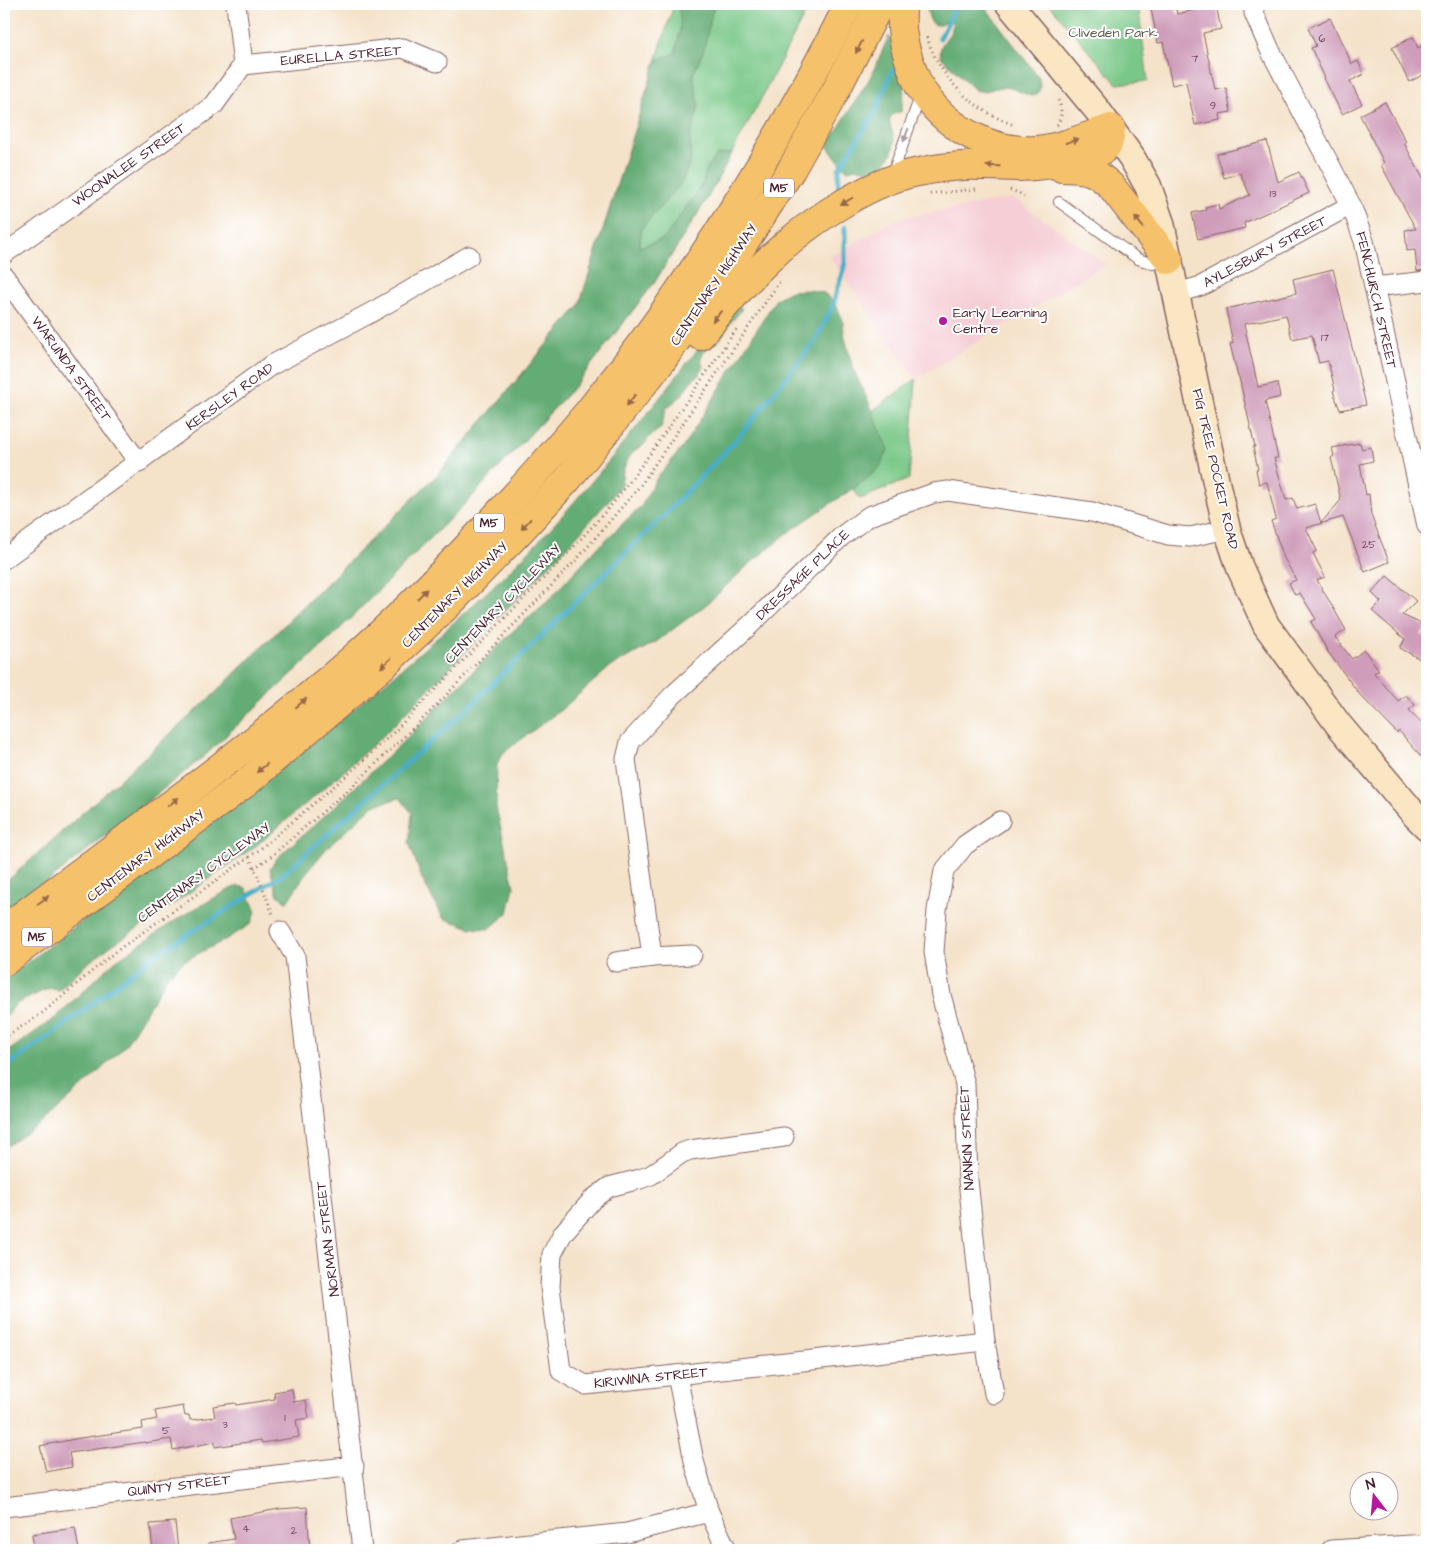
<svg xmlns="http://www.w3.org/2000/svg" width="1431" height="1554" font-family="'Architects Daughter',sans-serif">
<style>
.built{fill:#f6cfd6}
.green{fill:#7ac889;stroke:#62745a}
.forest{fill:#63ac75;stroke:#566650}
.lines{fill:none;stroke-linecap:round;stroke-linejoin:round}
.stream{stroke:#47aec6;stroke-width:5}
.building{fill:#cf9cba}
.service-casing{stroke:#866362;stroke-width:12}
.minor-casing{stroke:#866362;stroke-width:21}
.secondary-casing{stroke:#866362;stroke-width:29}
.motorway-casing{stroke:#866362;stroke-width:30}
.path{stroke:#866362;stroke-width:3;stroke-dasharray:1 4;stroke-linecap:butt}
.service{stroke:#fff;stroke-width:10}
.minor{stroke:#fff;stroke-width:19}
.secondary{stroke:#fbe6c4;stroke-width:26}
.motorway{stroke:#f5c16b;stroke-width:28}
.oneway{fill:#976848}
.oneway2{fill:#ae9aa0}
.poi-dot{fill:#b5179e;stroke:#fff;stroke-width:2}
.labels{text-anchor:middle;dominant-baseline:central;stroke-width:4;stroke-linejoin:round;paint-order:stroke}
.number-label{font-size:11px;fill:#6b3e4f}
.shield{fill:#fff;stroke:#80626b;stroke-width:1}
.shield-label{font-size:12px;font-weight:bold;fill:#4a1f2b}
.park-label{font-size:14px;fill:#5b5a4c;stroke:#fff}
.street-label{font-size:14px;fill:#4a1f2b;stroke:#fff}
.poi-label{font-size:14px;fill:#4a1f2b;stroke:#fff;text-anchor:start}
</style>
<rect width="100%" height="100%" fill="#fff"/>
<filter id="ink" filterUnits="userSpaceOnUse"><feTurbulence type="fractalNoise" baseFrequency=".02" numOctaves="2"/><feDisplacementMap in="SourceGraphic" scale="10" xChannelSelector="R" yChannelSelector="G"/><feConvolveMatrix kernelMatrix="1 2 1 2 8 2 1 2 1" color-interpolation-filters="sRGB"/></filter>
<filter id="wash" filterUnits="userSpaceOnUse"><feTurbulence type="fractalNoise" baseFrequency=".0096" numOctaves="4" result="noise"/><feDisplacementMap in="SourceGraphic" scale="20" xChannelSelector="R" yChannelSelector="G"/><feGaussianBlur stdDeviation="1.12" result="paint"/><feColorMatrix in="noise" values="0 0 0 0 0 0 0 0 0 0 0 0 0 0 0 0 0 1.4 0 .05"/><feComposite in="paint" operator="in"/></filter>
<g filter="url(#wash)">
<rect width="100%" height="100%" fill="#f4e2c9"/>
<polygon class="built" points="1013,198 1106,264 916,379 830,257 897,219"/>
<g class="green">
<polygon points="674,4 810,4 760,101 708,197 654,283 574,387 467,502 337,632 202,758 4,884 210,698 438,474 579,306"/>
<polygon points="1049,4 1138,4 1148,81 1117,84"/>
<polygon points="916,379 909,479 860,499 837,464 843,432"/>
</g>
<g class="forest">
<path d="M676,4H714L703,52L693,75L699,106L690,137L691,160L682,182L642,228L639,247L664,239L703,183L707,168L717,155L732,153L708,197L654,283L574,387L467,502L337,632L202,758L4,917V884L210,698L438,474L579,306L656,61L675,53C679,37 684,19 676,4Z"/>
<path d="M927,4H983L1039,78C1041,86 1041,95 1031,96C1022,93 1014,88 1004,87C993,87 986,94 975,90L942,58C935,44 952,38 953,24L950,21H947L940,25C928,26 928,13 927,4Z"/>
<path d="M889,36L905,82L901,112C881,115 893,129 894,139C895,148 889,162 881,167C872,172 867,169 858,168C854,168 850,170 846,170L827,146L870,78Z"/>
<polygon points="810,290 824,293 835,303 842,318 845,338 853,369 870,405 888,450 880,467 864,481 790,531 745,568 707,604 656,642 610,667 562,709 503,753 497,764 496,807 514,887 508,913 489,929 471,928 443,918 422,879 409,843 412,813 400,798 374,805 327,848 306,873 287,902 278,895 270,869 277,858 332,809 409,736 513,631 548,601 588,557 642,505 656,479 683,447 776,299 791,291"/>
<path d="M734,304L742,308L740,312L731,322L719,341L709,347L703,352L701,359L703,367L700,374L691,381L681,396L666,409L661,428L649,437L645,444L635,450L627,460L623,471L621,484L610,499L567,547L387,732L342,773L256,846L149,921L112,945L84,966L59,990L51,988L47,989L16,1004L4,1019V980C176,850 351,722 507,573C591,492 660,395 734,304Z"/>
<polygon points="239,886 246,888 256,912 251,924 225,940 184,961 169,974 125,1046 89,1081 41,1124 4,1148 4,1054 55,1018 115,961 182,916 232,888"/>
</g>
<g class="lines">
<g class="stream">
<polyline points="940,38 957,4"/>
<polyline points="838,196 839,169 877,109 891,73 895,70"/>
<polyline points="4,1068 63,1026 155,955 282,875 466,710 668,511 738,438 815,341 832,308 845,263 845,227"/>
</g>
</g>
<g id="blocks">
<g class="building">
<polygon points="1150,4 1175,4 1177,14 1216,5 1221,29 1203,33 1215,90 1226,88 1231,112 1219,114 1220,120 1195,125 1186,82 1172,85 1163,42 1158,43"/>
<polygon points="1330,18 1352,64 1358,61 1364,74 1350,81 1362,104 1342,114 1324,78 1325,78 1311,48 1316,46 1308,28"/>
<polygon points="1413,37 1418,48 1427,43 1427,73 1409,82 1392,48"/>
<polygon points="1385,102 1406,142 1404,143 1427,186 1427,270 1417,271 1415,250 1407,251 1405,230 1416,229 1381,165 1384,163 1360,115"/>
<polygon points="1267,141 1278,182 1299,172 1309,193 1244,223 1245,228 1198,239 1192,213 1206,210 1205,207 1218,204 1219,209 1250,195 1240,173 1224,178 1217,154"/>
<polygon points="1333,269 1366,405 1340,410 1333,391 1335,390 1328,361 1319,363 1312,335 1292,339 1286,315 1244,324 1258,387 1277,383 1280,397 1265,401 1278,458 1274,458 1286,500 1293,498 1297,509 1315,504 1321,523 1341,500 1331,458 1334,456 1332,448 1360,443 1362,449 1371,447 1373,461 1360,464 1366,495 1369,494 1371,515 1389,562 1365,572 1343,517 1306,528 1317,551 1313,553 1325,577 1317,580 1346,630 1335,637 1352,659 1364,650 1379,670 1374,673 1398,701 1406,695 1415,705 1409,710 1427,729 1427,763 1399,731 1397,733 1360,695 1328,652 1311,622 1316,619 1300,593 1295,595 1289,583 1296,580 1284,558 1271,521 1276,519 1267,482 1259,484 1256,470 1258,469 1253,447 1255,447 1239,377 1238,377 1230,344 1233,343 1226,309 1296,293 1293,279"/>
<polygon points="1387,576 1416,601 1402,615 1426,626 1421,635 1427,638 1427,663 1400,648 1405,639 1372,611 1381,602 1372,593"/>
<polygon points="292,1389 294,1402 306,1400 309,1418 296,1420 299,1437 262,1443 261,1440 215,1447 215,1442 173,1450 171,1439 145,1443 145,1442 69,1453 72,1467 46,1472 40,1446 80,1438 143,1429 142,1422 157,1419 155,1411 183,1406 185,1416 189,1415 190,1420 215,1417 213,1406 235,1403 236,1405 275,1399 274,1392"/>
<polygon points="307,1507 310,1550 208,1550 208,1543 234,1539 230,1518 279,1509"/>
<polygon points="175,1522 178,1550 153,1550 150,1524"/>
<polygon points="75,1528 79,1550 34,1550 32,1534"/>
</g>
</g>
</g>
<g filter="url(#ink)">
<use href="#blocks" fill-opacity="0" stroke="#866362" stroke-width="1"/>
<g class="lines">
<g class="service-casing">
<g id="service">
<polyline points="892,175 921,94"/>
<polyline points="1059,202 1138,259 1153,264 1168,260"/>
</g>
</g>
<g class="minor-casing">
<g id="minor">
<polyline points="236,4 243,65"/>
<polyline points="1254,4 1254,13 1270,50 1351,205 1364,241 1427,526"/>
<polyline points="243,65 403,48 437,62"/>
<polyline points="4,254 214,105 243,65"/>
<polyline points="4,276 139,463"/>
<polyline points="1374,287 1427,281"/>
<polyline points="1177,293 1201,286 1351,205"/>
<polyline points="4,559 270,366 374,311 469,256"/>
<polyline points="280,931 295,956 362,1550"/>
<polyline points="692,955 652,957 626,759 630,742 672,696 749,626 842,536 869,516 934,493 948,491 1092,512 1168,535 1190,537 1227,529"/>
<polyline points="616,962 652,957"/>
<polyline points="784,1137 690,1150 682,1153 651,1175 640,1179 609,1187 593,1199 563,1233 552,1254 550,1287 561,1371 585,1385 985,1341"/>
<polyline points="677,1375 694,1461 709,1512 727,1550"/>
<polyline points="994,1394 985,1341 968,1180 965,1084 941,995 934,952 937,910 944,871 965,845 1000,821"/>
<polyline points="4,1507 354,1466"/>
<polyline points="462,1550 627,1533 709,1512"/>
<polyline points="1331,1550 1427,1544"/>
</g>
</g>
<g class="secondary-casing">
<polyline id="secondary" points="1009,4 1098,111 1132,158 1148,186 1161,223 1216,482 1227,529 1240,568 1266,625 1338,724 1415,815 1427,827"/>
</g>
<g class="motorway-casing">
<g id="motorway">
<path d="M1062,168C1086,169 1092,168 1111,186L1169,260"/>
<path d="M700,336C745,281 784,237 847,201C871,187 896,175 924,171C937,168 949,167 962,166C981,165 1000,167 1019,167C1038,166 1057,164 1076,160C1085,158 1096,156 1104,149C1110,144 1110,136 1111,128C1087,136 1062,148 1037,150C994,153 949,130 925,95C917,85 913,72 909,60C903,43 900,22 903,4"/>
<path d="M4,929C121,841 241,756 351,660C398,619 441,575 483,530C519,492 555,452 589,411C690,286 777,147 849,4"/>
<polyline points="4,962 246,783 386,663 452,601 519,532 568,479 661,362 731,263 791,170 835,92 880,4"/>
</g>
</g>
<g class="path">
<path d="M927,37C940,79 973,110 1014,125"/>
<path d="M1057,125C1063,116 1062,107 1057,98"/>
<polyline points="1010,190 1019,193 1027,198"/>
<polyline points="930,194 976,189"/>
<polyline points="249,857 258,876 274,917"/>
<polyline points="254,868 269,858 354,785 430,712 578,558 640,486 780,281"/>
<polyline points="4,1038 41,1014 115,952 259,850 345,777 391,735 571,550 614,502 650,454 736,330"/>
</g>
<use href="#service" class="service"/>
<use href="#minor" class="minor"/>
<use href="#secondary" class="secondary"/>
<use href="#motorway" class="motorway"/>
</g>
<defs><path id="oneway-solid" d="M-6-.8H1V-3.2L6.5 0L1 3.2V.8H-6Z" transform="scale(1.25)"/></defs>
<g class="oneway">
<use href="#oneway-solid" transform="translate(859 47) rotate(118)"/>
<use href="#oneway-solid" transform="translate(1072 141) rotate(-18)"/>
<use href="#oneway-solid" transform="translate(993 166) rotate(-179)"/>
<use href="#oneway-solid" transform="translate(847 201) rotate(150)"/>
<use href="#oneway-solid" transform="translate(1139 222) rotate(-128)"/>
<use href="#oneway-solid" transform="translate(717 316) rotate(130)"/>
<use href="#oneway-solid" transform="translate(631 400) rotate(128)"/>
<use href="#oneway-solid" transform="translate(526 524) rotate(132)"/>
<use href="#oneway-solid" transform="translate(422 594) rotate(-46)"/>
<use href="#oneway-solid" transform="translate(386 663) rotate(138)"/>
<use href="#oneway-solid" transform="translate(301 703) rotate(-40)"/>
<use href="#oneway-solid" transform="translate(262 768) rotate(140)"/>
<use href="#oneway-solid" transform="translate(173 802) rotate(-37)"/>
<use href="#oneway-solid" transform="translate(43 900) rotate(-37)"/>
</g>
<use class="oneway2" href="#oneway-solid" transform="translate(906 135) rotate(110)"/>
</g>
<circle class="poi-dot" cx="943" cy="321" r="5"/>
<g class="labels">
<g class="number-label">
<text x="1322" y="38">6</text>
<text x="1195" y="58">7</text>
<text x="1213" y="105">9</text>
<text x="1273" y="193">13</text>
<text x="1325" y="337">17</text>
<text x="1369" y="544">25</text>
<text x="285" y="1417">1</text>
<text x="225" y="1424">3</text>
<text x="166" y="1430">5</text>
<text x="246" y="1528">4</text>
<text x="294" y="1530">2</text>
</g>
<g class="shield">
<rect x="764" y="178.5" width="30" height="19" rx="4"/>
<rect x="474" y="513.5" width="30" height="19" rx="4"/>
<rect x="22" y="927.5" width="30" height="19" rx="4"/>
</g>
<g class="shield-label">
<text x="779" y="188">M5</text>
<text x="489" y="523">M5</text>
<text x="37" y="937">M5</text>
</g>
<g class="park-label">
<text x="1113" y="33">Cliveden Park</text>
</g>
<g class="street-label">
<text transform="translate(341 56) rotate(-5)">EURELLA STREET</text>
<text transform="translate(129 165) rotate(-35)">WOONALEE STREET</text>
<text transform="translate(1265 252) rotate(-28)">AYLESBURY STREET</text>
<text transform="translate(714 285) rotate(-56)">CENTENARY HIGHWAY</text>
<text transform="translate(1376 300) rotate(77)">FENCHURCH STREET</text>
<text transform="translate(71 369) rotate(54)">WARUNDA STREET</text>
<text transform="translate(230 397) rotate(-36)">KERSLEY ROAD</text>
<text transform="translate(1215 469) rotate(77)">FIG TREE POCKET ROAD</text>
<text transform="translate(803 575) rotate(-44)">DRESSAGE PLACE</text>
<text transform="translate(455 595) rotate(-45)">CENTENARY HIGHWAY</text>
<text transform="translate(503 604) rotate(-46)">CENTENARY CYCLEWAY</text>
<text transform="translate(146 856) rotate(-37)">CENTENARY HIGHWAY</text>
<text transform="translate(204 873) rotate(-36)">CENTENARY CYCLEWAY</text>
<text transform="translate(967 1138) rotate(-93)">NANKIN STREET</text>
<text transform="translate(328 1239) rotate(-97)">NORMAN STREET</text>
<text transform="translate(651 1378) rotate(-6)">KIRIWINA STREET</text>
<text transform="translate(179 1486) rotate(-7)">QUINTY STREET</text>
</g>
<g class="poi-label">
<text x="953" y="313">Early Learning<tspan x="953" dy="16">Centre</tspan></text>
</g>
</g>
<rect width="1431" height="1554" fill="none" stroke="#fff" stroke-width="20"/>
<g transform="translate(1374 1496) rotate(344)"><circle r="24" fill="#ffffff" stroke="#b7a5aa"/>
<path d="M0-4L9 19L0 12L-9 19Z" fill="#b5179e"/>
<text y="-8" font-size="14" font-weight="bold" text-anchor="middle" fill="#4a1f2b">N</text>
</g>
</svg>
